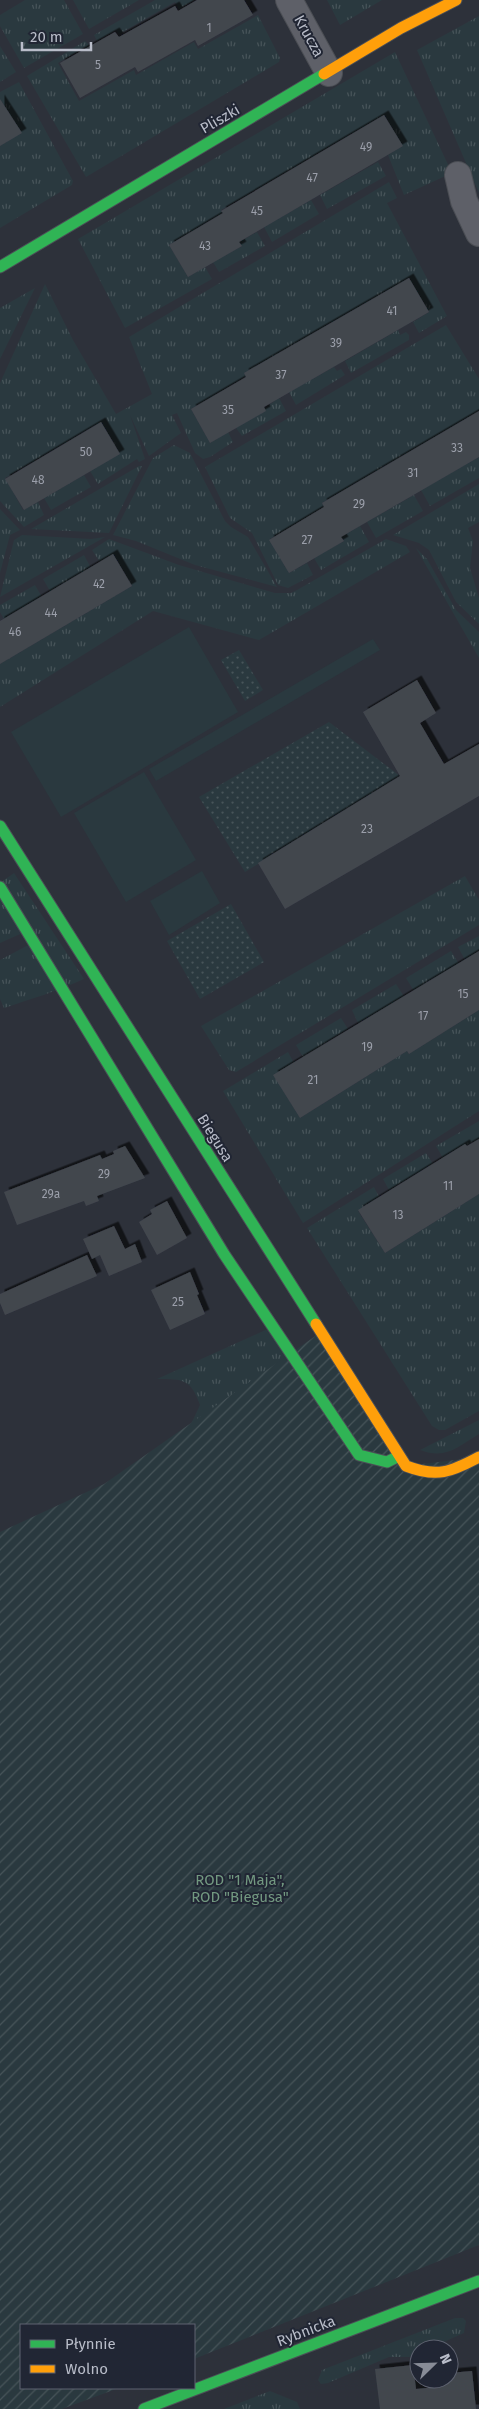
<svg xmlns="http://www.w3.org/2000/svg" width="479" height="2409" font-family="'Fira Sans',sans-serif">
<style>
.grass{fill:url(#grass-tufts)}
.park{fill:url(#park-dots)}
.garden{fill:url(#garden-furrows)}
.pitch{fill:#2a393f}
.building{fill:#42464e;filter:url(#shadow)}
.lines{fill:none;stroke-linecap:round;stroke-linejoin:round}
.street-casing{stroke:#4b4e54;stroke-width:28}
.fast-casing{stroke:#4b4e56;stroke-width:13}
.slow-casing{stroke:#4b4e56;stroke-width:13}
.street{stroke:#5e6068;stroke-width:26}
.fast{stroke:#30b455;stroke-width:11}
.slow{stroke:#ff9f0a;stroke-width:11}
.labels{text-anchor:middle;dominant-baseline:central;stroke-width:4;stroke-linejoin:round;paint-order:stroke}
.number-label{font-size:12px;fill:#9b9faa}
.street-label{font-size:15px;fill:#b9bdc9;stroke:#212634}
.park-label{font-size:15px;fill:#729880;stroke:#212634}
</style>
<defs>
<pattern id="grass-tufts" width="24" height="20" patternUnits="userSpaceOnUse" patternTransform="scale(1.25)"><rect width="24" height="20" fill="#2a393f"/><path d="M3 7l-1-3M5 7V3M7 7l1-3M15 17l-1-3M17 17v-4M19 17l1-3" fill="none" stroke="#475459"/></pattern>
<pattern id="park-dots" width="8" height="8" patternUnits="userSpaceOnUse" patternTransform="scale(1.25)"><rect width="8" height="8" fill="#2a393f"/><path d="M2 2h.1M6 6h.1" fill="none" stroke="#475459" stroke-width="1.8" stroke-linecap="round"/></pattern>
<pattern id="garden-furrows" width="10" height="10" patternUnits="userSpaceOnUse" patternTransform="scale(1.25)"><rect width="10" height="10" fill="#2a393f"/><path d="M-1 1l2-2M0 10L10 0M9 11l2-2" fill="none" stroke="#475459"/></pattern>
<filter id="shadow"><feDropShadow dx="4.5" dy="-4.5" stdDeviation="0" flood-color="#0009"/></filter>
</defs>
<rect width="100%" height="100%" fill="#2d313a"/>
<g class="grass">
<polygon points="25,0 64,0 83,34 24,68 0,26 0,15"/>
<polygon points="73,0 139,0 89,29"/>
<polygon points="155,0 194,0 179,9 175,2 119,34 116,30 97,41 94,35"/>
<polygon points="327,0 382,0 340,25"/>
<polygon points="258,15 280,58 279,62 86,177 27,76 85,41 89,45 58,63 79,101 134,70 136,75 194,42 198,49"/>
<polygon points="479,16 479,193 417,50"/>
<polygon points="0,46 16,72 0,82"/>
<polygon points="395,52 452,173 404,195 388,155 402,146 384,115 221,210 223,213 169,245 188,277 205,267 212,279 125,328 78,239"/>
<polygon points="19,82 73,181 72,185 0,228 0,146 21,133 0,99 0,92"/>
<polygon points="378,162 386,176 327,209 320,195"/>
<polygon points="389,182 397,198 387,203 447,316 419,333 413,322 429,312 409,279 191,409 210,443 228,432 233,442 210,457 203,459 195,453 177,413 172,415 181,433 149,456 130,415 145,459 139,462 137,459 98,484 90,471 119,454 101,422 5,478 23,510 38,502 44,515 24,527 0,501 0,383 45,284 73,340 116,414 152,394 129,337"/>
<polygon points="311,200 319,214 272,242 264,227"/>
<polygon points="257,232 265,246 219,272 213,262 242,246 239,242"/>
<polygon points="35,288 0,359 0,308"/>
<polygon points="446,325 479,379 479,411 322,503 324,507 270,539 289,573 307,563 313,575 288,588 278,585 252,533 230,518 205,467"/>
<polygon points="398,330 400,335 406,332 409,335 409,340 351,373 345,361"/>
<polygon points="334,367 337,371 341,369 345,375 296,405 289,392"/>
<polygon points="279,398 286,411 242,436 236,428"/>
<polygon points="174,445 190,453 225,521 231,527 248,537 277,587 195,565 136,541 113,535 153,458"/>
<polygon points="479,457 479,478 430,506 421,490"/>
<polygon points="139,466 142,466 109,533 31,529"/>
<polygon points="84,475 91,487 51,510 44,498"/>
<polygon points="479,484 479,522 468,528 473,541 470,568 479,598 479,624 456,602 429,550 419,543 393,535"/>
<polygon points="414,495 423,511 376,538 367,522"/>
<polygon points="0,509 20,530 10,535 0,573"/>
<polygon points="360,526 369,542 321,570 314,558 344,541 341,537"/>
<polygon points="22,535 91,539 105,537 0,597 14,540"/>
<polygon points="109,539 179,565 275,593 291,593 297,590 386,539 406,546 410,552 259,640 153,611 0,707 0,664 132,586 113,555 100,562 92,550"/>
<polygon points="416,548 427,559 456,610 479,632 479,658"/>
<polygon points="84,555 91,568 50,591 43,579"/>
<polygon points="35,585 42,597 4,619 0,612 0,605"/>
<path d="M14,873L84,979C58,991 31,999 4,1008L0,999V960L34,942L27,931L0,943V883Z"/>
<polygon points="465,876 479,900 479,925 236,1072 229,1070 201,1026"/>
<polygon points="479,936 479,951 465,960 458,947"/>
<polygon points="451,951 459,964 414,991 406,978"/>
<polygon points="396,984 405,998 358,1023 352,1010"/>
<polygon points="479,1010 479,1111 303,1223 223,1091 288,1052 294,1063 274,1075 300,1118 407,1051 409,1054"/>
<polygon points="341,1018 348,1029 303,1057 296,1045"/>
<polygon points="479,1121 479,1139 443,1158 436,1146"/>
<polygon points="426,1153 433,1164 389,1190 383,1179"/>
<polygon points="374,1187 379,1197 358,1211 385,1253 479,1194 479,1411 445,1430 439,1430 432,1426 307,1228"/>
<path d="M272,1327L290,1354L191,1424L200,1405C191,1379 183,1379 157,1379Z"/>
<path d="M479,1420V1434C457,1447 446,1460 420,1450Z"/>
<polygon points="455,2318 463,2318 466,2321 464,2333 428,2349 419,2349 419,2353 409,2357 389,2357 328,2383 321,2384 318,2380 322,2370"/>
<polygon points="270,2391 297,2402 300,2409 224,2409"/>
</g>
<g class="park">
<polygon points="239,650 263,690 245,701 221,660"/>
<polygon points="329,722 400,776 245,872 199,797"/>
<polygon points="231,904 264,962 200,999 167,941"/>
</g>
<polygon class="garden" points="321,1332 406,1466 479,1457 479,2245 194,2359 194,2325 21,2325 21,2388 119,2388 62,2409 0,2409 0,1532 104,1484"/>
<g class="pitch">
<polygon points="189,627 238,712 61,817 11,732"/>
<polygon points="373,639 380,650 156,781 149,769"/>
<polygon points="144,772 196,860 126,902 74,813"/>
<polygon points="202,871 220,903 169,935 150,901"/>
</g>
<g class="building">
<polygon points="197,0 244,0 253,15 198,46 195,40 138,72 135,67 80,98 60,63 115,32 119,37 175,6 178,11"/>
<polygon points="0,99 22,133 0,146"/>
<polygon points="384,115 403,146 239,242 242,246 188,277 169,245 223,213 221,211"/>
<polygon points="409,278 429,312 264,407 266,411 210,443 191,409 246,377 244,373"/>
<polygon points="479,411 479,457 341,537 344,541 289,573 269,540 324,507 322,503"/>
<polygon points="101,422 120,454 24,510 5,479"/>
<polygon points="113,554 132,586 0,664 0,621"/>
<polygon points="417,680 436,713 420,723 444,764 479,744 479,796 285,909 258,863 400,776 363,712"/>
<polygon points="479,951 479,1010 409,1054 407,1051 300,1118 273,1075"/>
<polygon points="479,1139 479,1194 385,1253 358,1210 465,1144 467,1146"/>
<polygon points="125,1146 145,1178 97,1196 99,1201 86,1206 84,1201 17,1225 4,1192 100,1155 102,1159 114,1154 113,1151"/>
<polygon points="167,1201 187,1238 157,1255 139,1222 152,1214 150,1210"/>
<polygon points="114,1226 125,1249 135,1244 142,1262 109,1276 100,1255 92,1259 83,1239"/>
<polygon points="87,1255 97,1276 5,1315 0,1303 0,1294"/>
<polygon points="190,1272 199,1294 197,1295 205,1314 170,1330 151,1290"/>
<polygon points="413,2365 416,2389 437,2387 436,2379 449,2379 449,2373 472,2371 476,2409 380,2409 375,2369"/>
</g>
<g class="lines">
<g class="street-casing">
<g id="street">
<polyline points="289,0 329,73"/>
<polyline points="458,175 464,201 479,233"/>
</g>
</g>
<g class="fast-casing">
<g id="fast">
<polyline points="0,267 324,74"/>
<polyline points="0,826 316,1324"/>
<polyline points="0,887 224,1254 359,1455 387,1462 399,1456"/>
<polyline points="144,2409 479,2281"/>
</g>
</g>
<g class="slow-casing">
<g id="slow">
<polyline points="324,74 401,28 456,0"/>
<path d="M316,1324L406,1466C437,1478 451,1472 479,1457"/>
</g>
</g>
<use href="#street" class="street"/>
<use href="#fast" class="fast"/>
<use href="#slow" class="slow"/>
</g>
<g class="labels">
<g class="number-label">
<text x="209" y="28">1</text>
<text x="98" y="65">5</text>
<text x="366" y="147">49</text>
<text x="312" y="178">47</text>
<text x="257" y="211">45</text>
<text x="205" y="246">43</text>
<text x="392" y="311">41</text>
<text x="336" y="343">39</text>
<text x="281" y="375">37</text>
<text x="228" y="410">35</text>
<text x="457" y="448">33</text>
<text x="86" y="452">50</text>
<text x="413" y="473">31</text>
<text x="38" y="480">48</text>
<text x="359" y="504">29</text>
<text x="307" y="540">27</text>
<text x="99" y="584">42</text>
<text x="51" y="613">44</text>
<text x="15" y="632">46</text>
<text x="367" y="829">23</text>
<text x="463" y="994">15</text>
<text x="423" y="1016">17</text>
<text x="367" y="1047">19</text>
<text x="313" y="1080">21</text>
<text x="104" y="1174">29</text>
<text x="448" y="1186">11</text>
<text x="51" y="1194">29a</text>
<text x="398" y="1215">13</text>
<text x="178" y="1302">25</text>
</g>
<g class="street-label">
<text transform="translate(309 36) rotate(61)">Krucza</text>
<text transform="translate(220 119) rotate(-30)">Pliszki</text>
<text transform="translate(215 1138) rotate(58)">Biegusa</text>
<text transform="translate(306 2331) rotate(-21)">Rybnicka</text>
</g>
<g class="park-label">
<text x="240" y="1880">ROD "1 Maja",<tspan x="240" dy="17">ROD "Biegusa"</tspan></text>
</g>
</g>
<rect x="20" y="2324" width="175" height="65" fill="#212634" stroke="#5e6270"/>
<rect x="30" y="2340" width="25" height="8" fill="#30b455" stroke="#5e6270"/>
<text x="65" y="2349" font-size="15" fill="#b9bdc9">Płynnie</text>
<rect x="30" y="2365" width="25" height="8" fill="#ff9f0a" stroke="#5e6270"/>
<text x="65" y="2374" font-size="15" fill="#b9bdc9">Wolno</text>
<g transform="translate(434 2364) rotate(67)"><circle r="24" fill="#212634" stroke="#5e6270"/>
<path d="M0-4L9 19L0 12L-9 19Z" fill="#888c97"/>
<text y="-8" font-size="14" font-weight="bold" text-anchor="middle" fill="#b9bdc9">N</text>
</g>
<path d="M22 42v8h69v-8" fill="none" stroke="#b9bdc9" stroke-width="2.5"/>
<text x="30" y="42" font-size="15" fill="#b9bdc9" stroke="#212634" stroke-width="4" paint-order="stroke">20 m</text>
</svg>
